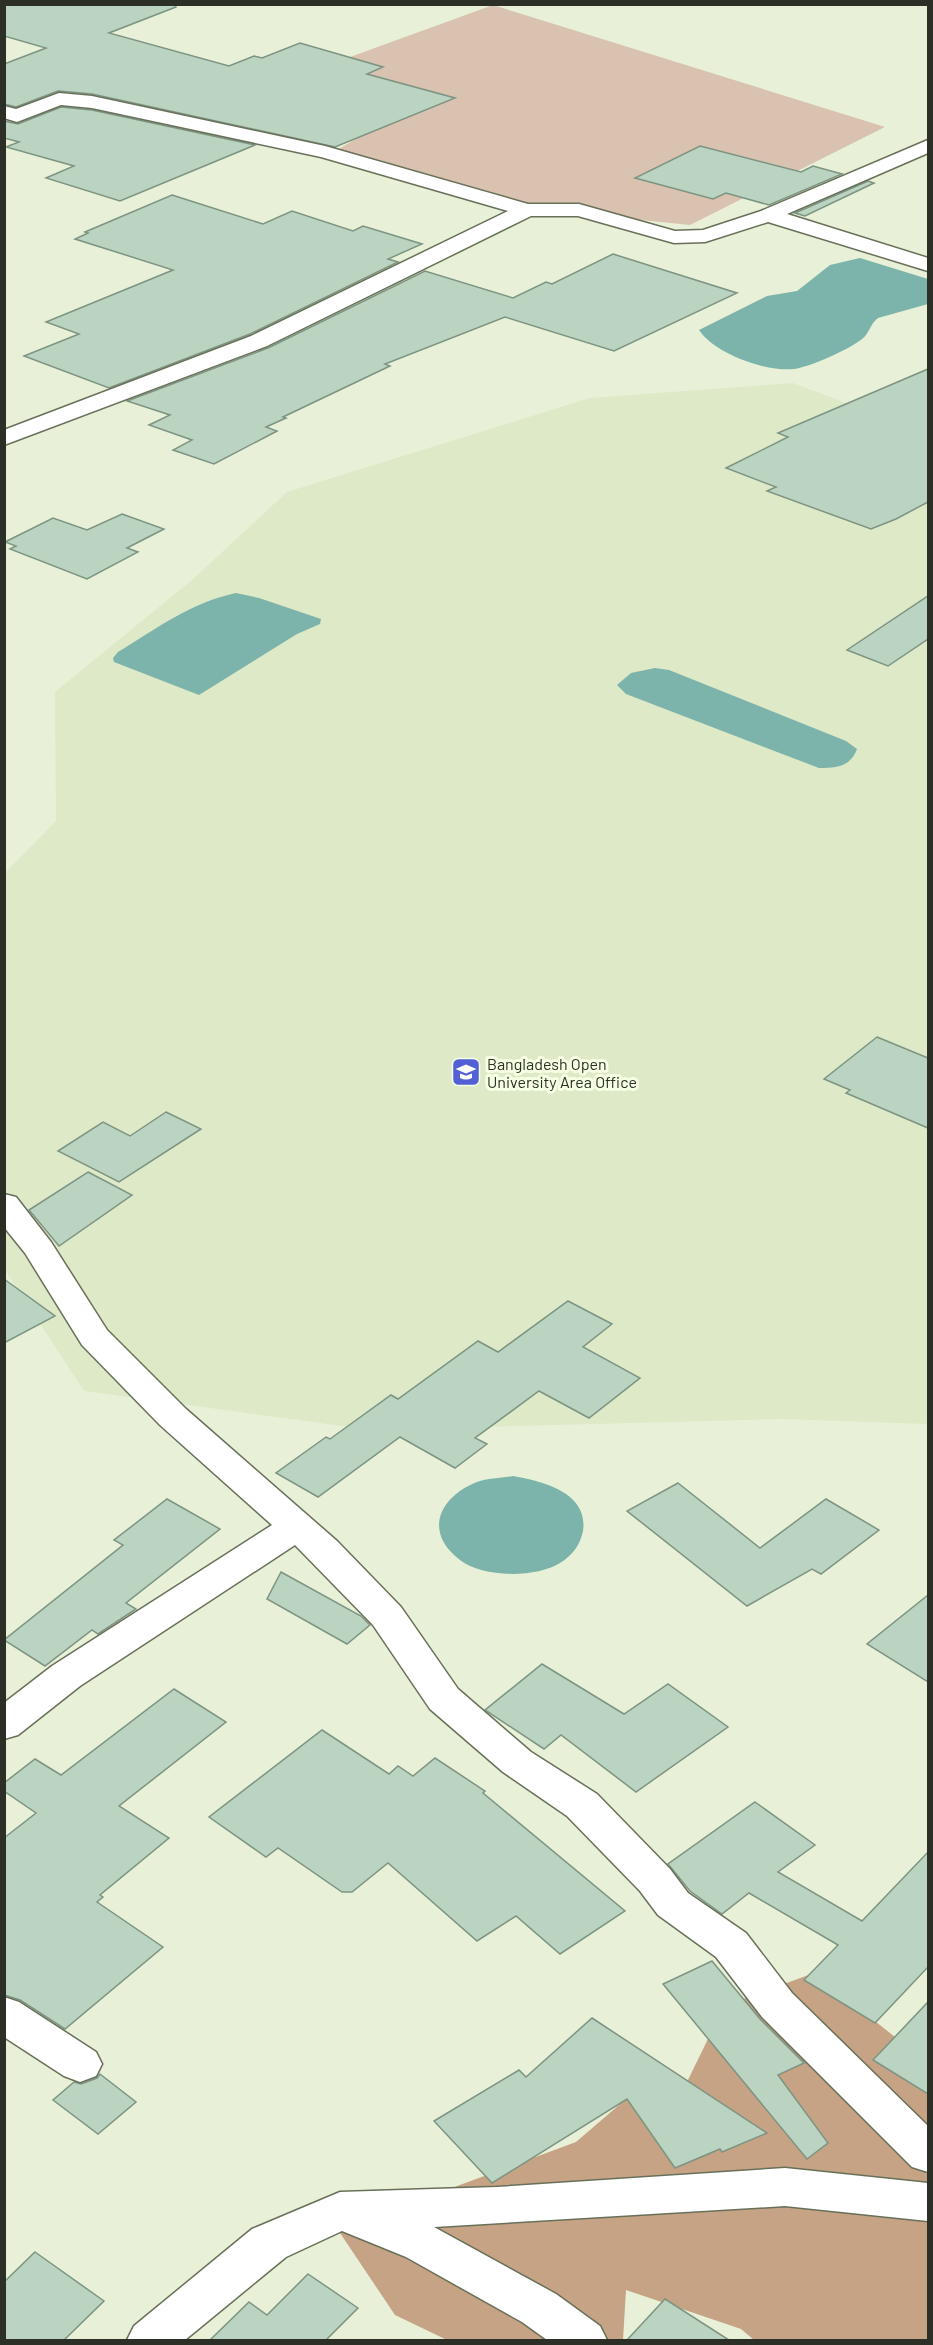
<svg xmlns="http://www.w3.org/2000/svg" width="933" height="2345" font-family="Barlow,sans-serif">
<style>
.built{fill:#dde9c7}
.green{fill:#d9c2af}
.forest{fill:#c6a385}
.water{fill:#7cb3aa}
.building{fill:#bbd3c1;stroke:#7d9483;stroke-width:1.5}
.lines{fill:none;stroke-linecap:round;stroke-linejoin:round}
.minor-casing{stroke:#687059;stroke-width:3}
.minor{fill:#fff;fill-rule:evenodd}
.labels{text-anchor:middle;dominant-baseline:central;stroke-width:6;stroke-linejoin:round;paint-order:stroke}
.poi-label{font-size:16px;fill:#2c2f25;stroke:#f5ffe4;text-anchor:start}
</style>
<rect width="100%" height="100%" fill="#e8f1d7"/>
<polygon class="built" points="793,383 928,434 928,1424 782,1419 371,1430 84,1391 5,1270 5,873 56,821 55,692 192,580 287,492 590,398"/>
<polygon class="green" points="493,5 885,127 690,225 523,208 334,152 382,123 284,81"/>
<polygon class="forest" points="814,1973 928,2063 928,2340 754,2340 741,2329 626,2290 623,2340 447,2340 395,2315 338,2230 576,2142 626,2099 687,2082 724,2006"/>
<g class="water">
<path d="M860,258L928,279V304L878,318C870,324 869,334 862,339C850,349 810,367 794,369C766,372 715,354 699,330L767,296L797,291L830,265Z"/>
<path d="M236,593L259,598L321,619L320,624L297,634L199,695L114,662L113,658L118,652C156,629 192,602 236,593Z"/>
<path d="M655,668L669,670L846,741L857,749C850,767 837,768 819,768L626,694L617,685L631,673Z"/>
<path d="M513,1476C541,1481 589,1492 583,1531C580,1545 573,1555 560,1563C536,1578 483,1578 460,1560C423,1532 439,1497 477,1482C488,1478 502,1478 513,1476Z"/>
</g>
<g class="building">
<polygon points="4,4 175,4 176,7 109,33 229,66 254,56 262,58 300,43 383,67 367,74 455,98 335,147 92,94 58,91 16,107 4,104 4,64 46,48 4,36"/>
<polygon points="61,107 92,110 255,145 120,201 46,178 74,166 6,147 19,142 4,138 4,121 18,124"/>
<polygon points="700,146 801,172 813,166 842,174 769,205 726,193 713,199 635,178"/>
<polygon points="868,181 874,183 805,216 795,213"/>
<polygon points="172,195 263,224 292,211 353,231 363,226 422,244 388,259 398,262 250,334 109,388 24,356 79,334 46,322 173,270 75,239 88,233 85,232"/>
<polygon points="613,254 737,293 614,351 505,317 385,364 390,366 283,417 286,418 266,427 277,431 214,464 173,450 192,440 149,425 170,415 127,401 268,348 425,271 513,298 546,282 552,284"/>
<polygon points="928,369 928,502 896,519 871,529 767,491 776,487 726,468 788,437 778,433"/>
<polygon points="122,514 164,529 127,548 138,552 87,579 10,549 16,546 5,542 53,518 87,530"/>
<polygon points="928,596 928,639 888,666 847,650"/>
<polygon points="877,1037 928,1058 928,1128 846,1093 850,1090 824,1079"/>
<polygon points="166,1112 201,1129 119,1182 58,1151 103,1122 130,1136"/>
<polygon points="88,1172 132,1195 59,1246 29,1210"/>
<polygon points="4,1279 55,1316 4,1343"/>
<polygon points="568,1301 612,1324 583,1347 640,1378 589,1418 539,1391 475,1438 487,1444 455,1468 400,1437 318,1497 276,1473 326,1437 330,1439 391,1395 398,1399 478,1341 498,1352"/>
<polygon points="678,1483 760,1548 826,1499 879,1530 821,1574 812,1569 747,1606 627,1511"/>
<polygon points="167,1499 220,1529 126,1603 136,1609 98,1634 92,1630 45,1666 4,1640 123,1545 114,1540"/>
<polygon points="281,1572 361,1616 370,1625 347,1644 267,1599"/>
<polygon points="928,1595 928,1682 867,1644"/>
<polygon points="542,1664 624,1714 668,1684 728,1727 636,1792 561,1735 544,1749 485,1710"/>
<polygon points="174,1689 226,1722 119,1806 169,1838 100,1895 103,1897 97,1902 163,1947 65,2029 20,2000 4,1995 4,1838 36,1813 4,1791 4,1783 35,1759 61,1775"/>
<polygon points="322,1730 389,1774 398,1766 413,1776 435,1758 485,1791 483,1793 625,1911 560,1954 516,1916 477,1941 388,1863 352,1892 342,1892 278,1848 266,1857 209,1817"/>
<polygon points="755,1802 815,1845 778,1872 862,1921 928,1852 928,1967 875,2023 804,1980 838,1945 749,1893 722,1914 690,1891 668,1864"/>
<polygon points="712,1961 760,2019 804,2063 778,2075 828,2143 807,2159 663,1984"/>
<polygon points="928,2002 928,2094 873,2060"/>
<polygon points="592,2018 767,2133 722,2152 720,2149 675,2168 627,2099 492,2183 434,2121 519,2070 526,2077"/>
<polygon points="100,2074 136,2102 98,2134 53,2100 74,2082 81,2084 97,2078"/>
<polygon points="35,2252 104,2301 64,2340 4,2340 4,2282"/>
<polygon points="308,2274 358,2308 326,2340 210,2340 249,2302 267,2315"/>
<polygon points="665,2299 729,2340 627,2340"/>
</g>
<g class="lines">
<g class="minor-casing">
<g id="minor">
<polygon points="59,93 92,96 325,146 528,204 579,204 675,231 703,230 761,211 928,140 928,153 787,214 928,258 928,271 768,222 705,242 674,243 578,216 531,216 267,346 4,445 4,430 251,336 508,211 321,157 92,108 61,105 17,122 4,118 4,106 16,109"/>
<polygon points="4,1194 16,1197 51,1242 107,1330 186,1409 337,1541 401,1607 458,1689 531,1752 597,1794 670,1869 688,1893 746,1933 792,1993 928,2126 928,2172 912,2167 762,2017 716,1957 658,1915 640,1891 567,1816 503,1772 430,1709 373,1625 295,1545 80,1686 18,1735 4,1739 4,1703 52,1666 272,1525 160,1425 82,1345 25,1253 4,1227"/>
<polygon points="4,1997 19,2002 96,2052 102,2064 96,2076 80,2082 64,2076 4,2037"/>
<polygon points="785,2168 928,2183 928,2221 785,2206 434,2227 556,2294 600,2326 607,2340 547,2340 522,2322 406,2257 342,2231 286,2257 185,2340 127,2340 134,2326 252,2229 340,2192 497,2187"/>
</g>
</g>
<use href="#minor" class="minor"/>
</g>
<defs>
<g id="university-square" transform="scale(1.5)"><rect x="-9" y="-9" width="18" height="18" rx="4" fill="#525fd5" stroke="#f5ffe4"/><path d="M0-5L7-2L0 1L-7-2ZM-4 1L0 2.5L4 1V4Q0 6-4 4Z" fill="#fff"/></g>
</defs>
<g fill-rule="evenodd">
<use href="#university-square" x="466" y="1072"/>
</g>
<g class="labels">
<g class="poi-label">
<text x="487" y="1063">Bangladesh Open<tspan x="487" dy="18">University Area Office</tspan></text>
</g>
</g>
<rect width="933" height="2345" fill="none" stroke="#2c2f25" stroke-width="12"/>
</svg>
